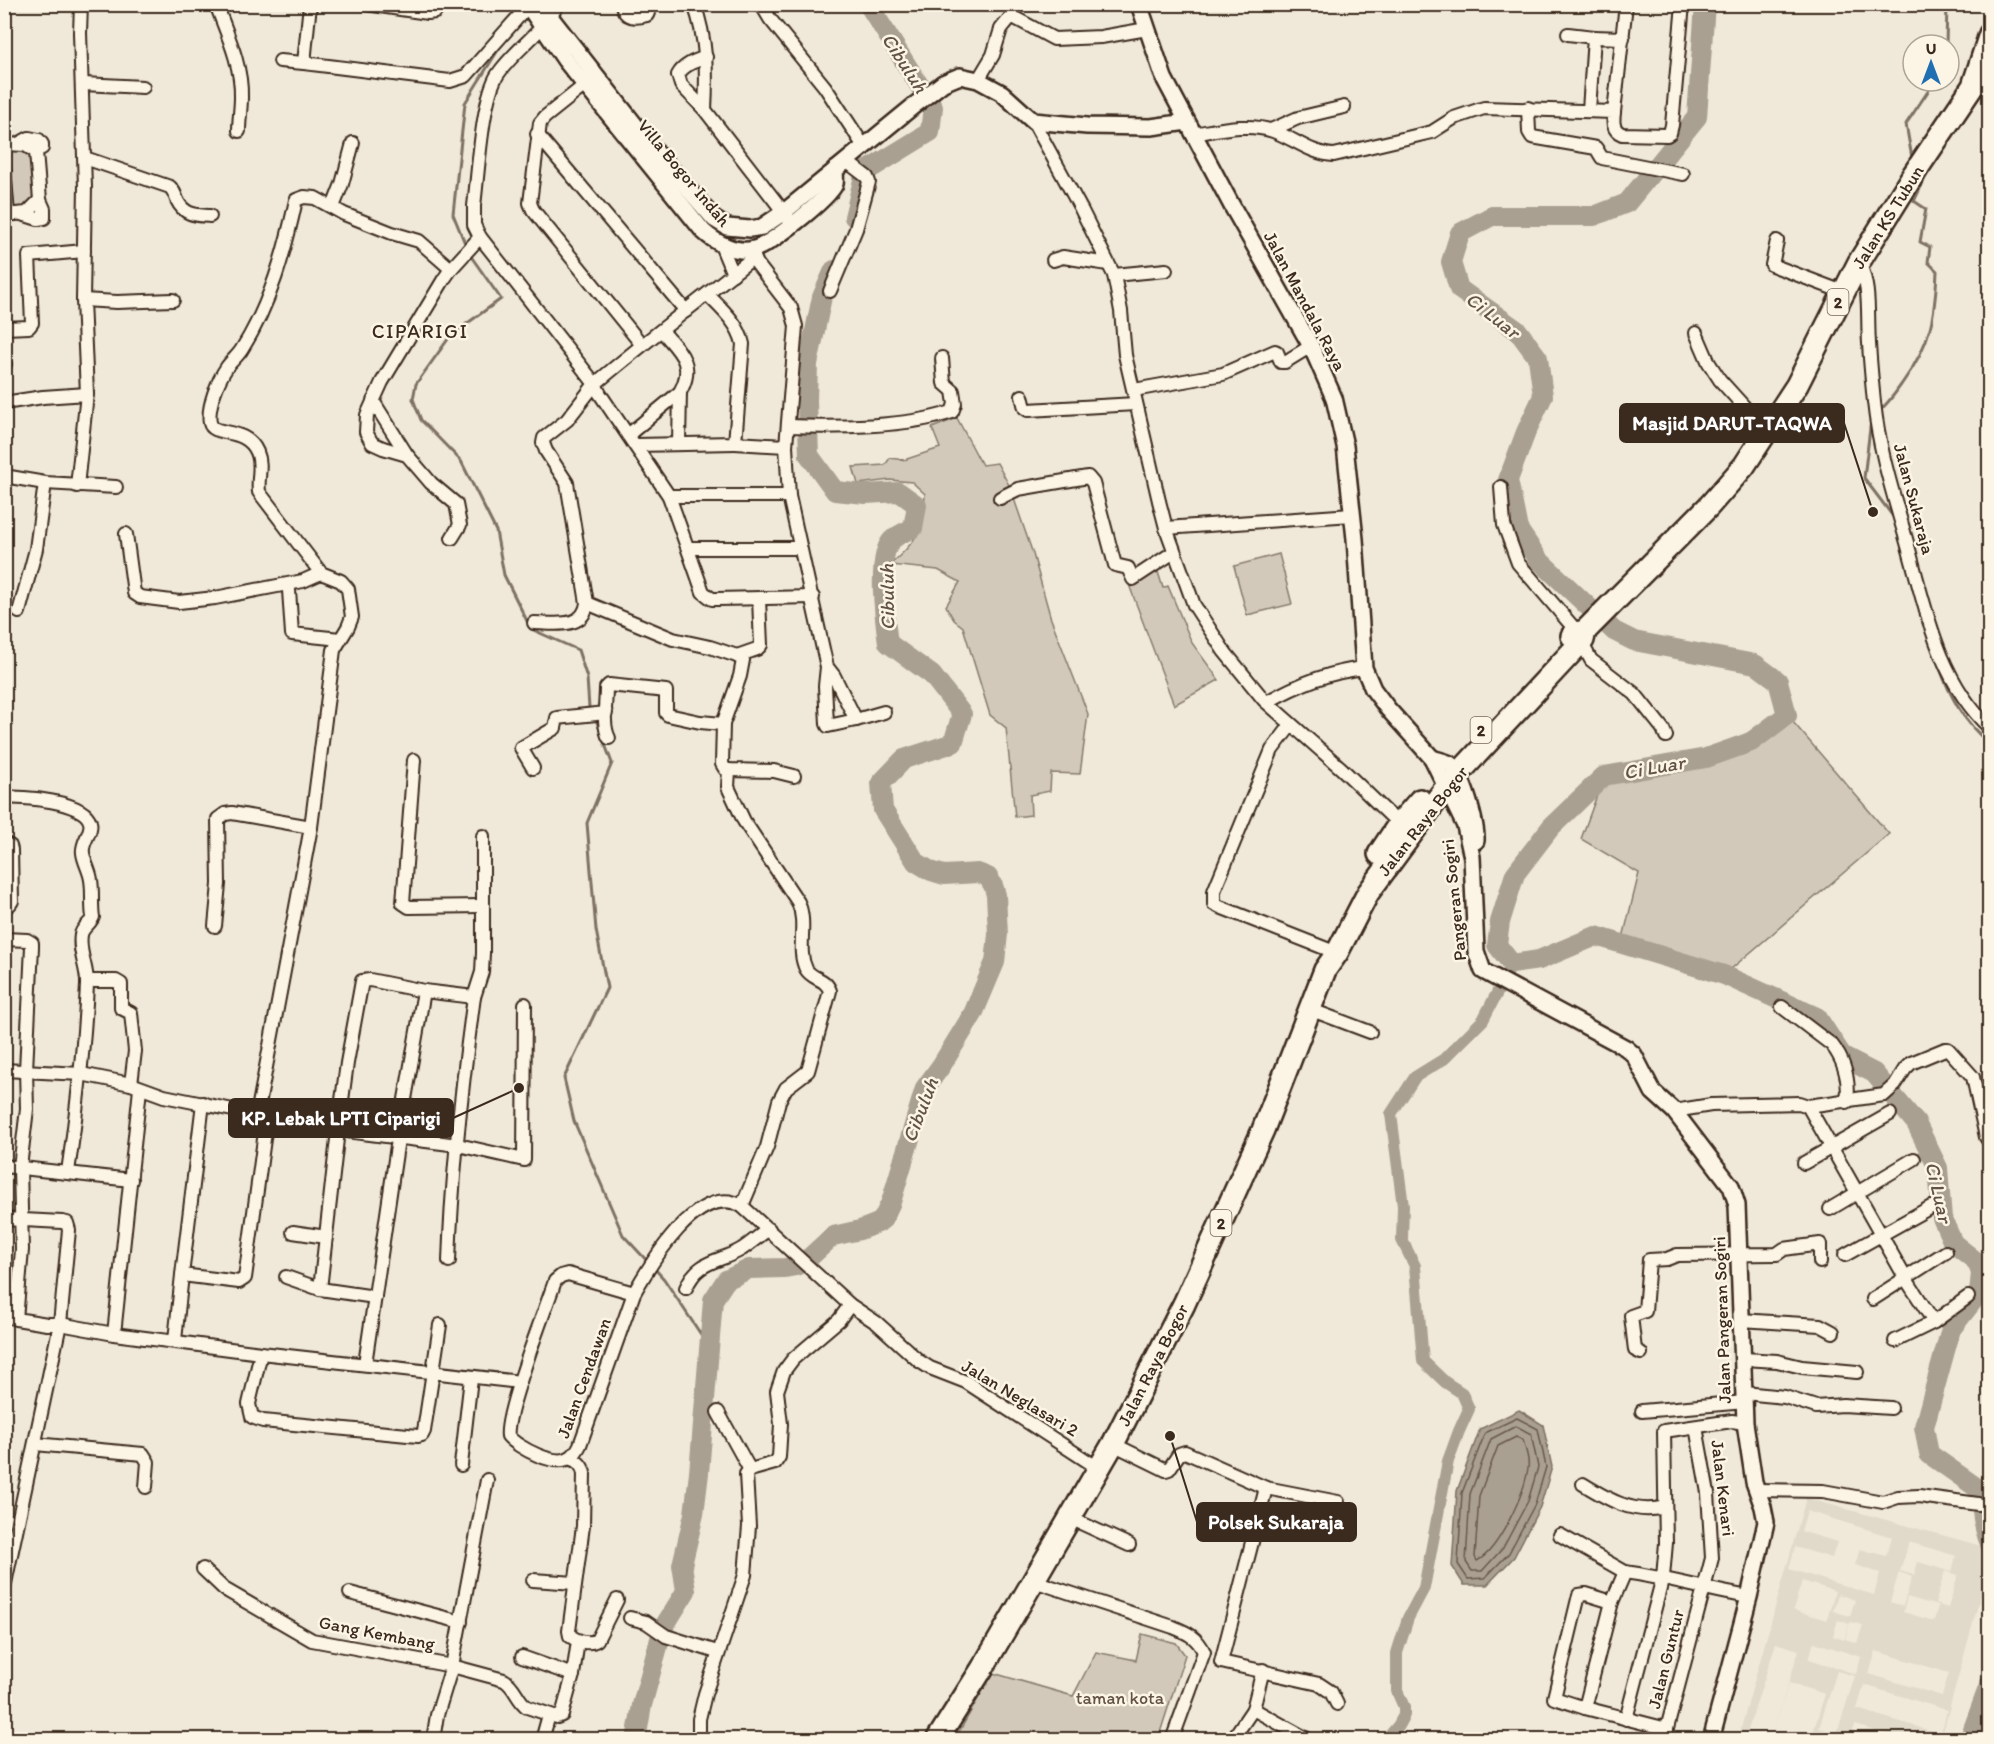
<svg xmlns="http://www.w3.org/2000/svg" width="1994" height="1744" font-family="Itim,sans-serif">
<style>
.built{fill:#e1d9c9;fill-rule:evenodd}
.green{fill:#d2c9ba;stroke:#867a6c;stroke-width:1.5}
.water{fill:#aaa091;stroke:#7e7163;stroke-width:1.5}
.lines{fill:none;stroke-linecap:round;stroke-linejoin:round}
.shore{stroke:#67594c;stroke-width:1.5}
.stream{stroke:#7e7163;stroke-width:3}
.canal{stroke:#aaa091;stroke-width:12}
.river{stroke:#aaa091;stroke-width:20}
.minor-casing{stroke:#3b2a1e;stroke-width:16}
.tertiary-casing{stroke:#3b2a1e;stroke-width:20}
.trunk-casing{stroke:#3b2a1e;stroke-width:26}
.minor{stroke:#fcf5e5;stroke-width:12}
.tertiary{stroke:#fcf5e5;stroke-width:15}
.trunk{stroke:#fcf5e5;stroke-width:21}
.labels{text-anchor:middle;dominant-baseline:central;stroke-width:5;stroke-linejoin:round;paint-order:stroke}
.shield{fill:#fcf5e5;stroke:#75675a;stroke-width:1.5}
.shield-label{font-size:16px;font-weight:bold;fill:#3b2a1e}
.street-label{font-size:18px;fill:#3b2a1e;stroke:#fcf5e5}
.park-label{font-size:18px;fill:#615245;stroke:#fcf5e5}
.water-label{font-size:20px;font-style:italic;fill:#625346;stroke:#fcf5e5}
.neighbourhood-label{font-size:20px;letter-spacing:1.5px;fill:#3b2a1e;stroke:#fcf5e5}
.leader{fill:none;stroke:#3b2a1e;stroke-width:2}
.callout-dot{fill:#3b2a1e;stroke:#fcf5e5;stroke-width:2}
.callout{fill:#3b2a1e;stroke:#3b2a1e;stroke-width:2}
.callout-label{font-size:20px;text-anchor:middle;font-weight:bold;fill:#fff}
</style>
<rect width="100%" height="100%" fill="#f0e9d9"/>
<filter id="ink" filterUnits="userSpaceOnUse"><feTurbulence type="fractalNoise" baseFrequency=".0167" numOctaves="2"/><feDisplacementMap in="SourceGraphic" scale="12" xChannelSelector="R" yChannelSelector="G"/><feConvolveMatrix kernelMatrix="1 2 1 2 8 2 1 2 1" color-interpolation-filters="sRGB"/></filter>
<g filter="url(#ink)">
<path class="built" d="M1806,1498L1989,1548V1565L1941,1739H1904L1855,1725L1850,1739H1811L1825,1694L1789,1683L1771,1739L1799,1650L1776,1643L1745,1739H1738ZM1807,1511L1892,1537L1886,1556L1860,1549L1855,1565L1880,1573L1874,1595L1789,1569L1795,1547L1832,1558L1837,1542L1801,1531ZM1909,1542L1956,1556L1952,1572L1918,1562L1914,1575L1900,1571ZM1945,1571L1958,1575L1948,1608L1935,1604ZM1899,1572L1912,1577L1903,1606L1890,1602ZM1802,1581L1835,1591L1827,1620L1793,1610ZM1838,1594L1855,1600L1850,1616L1833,1611ZM1907,1597L1938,1606L1934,1621L1903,1612ZM1838,1620L1849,1624L1844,1640L1833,1636ZM1850,1622L1863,1625L1857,1643L1845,1639ZM1814,1642L1861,1657L1856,1674L1809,1659ZM1876,1651L1949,1673L1942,1696L1869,1674ZM1837,1671L1855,1676L1837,1733L1819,1728ZM1864,1685L1947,1710L1941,1734L1857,1709Z"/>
<g class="green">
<polygon points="20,145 30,152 34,198 23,210 16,211 10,206 7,152"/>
<path d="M957,418L982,465L997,463L1010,487L1033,554L1051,619L1088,714L1080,774L1051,773L1050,791L1030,795L1031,815L1015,817L1006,728L990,715L963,627L954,620L946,606L960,582L938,570L890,565C918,539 923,532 925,494L912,482L890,480L858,484L853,467L885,465L890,458L904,460L940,448L932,428Z"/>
<polygon points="1279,554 1292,604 1247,615 1234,566"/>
<polygon points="1158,572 1163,588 1168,586 1192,643 1219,680 1174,705 1128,582"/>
<polygon points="1787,715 1889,834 1724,975 1621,946 1639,873 1581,839 1604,776 1681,764"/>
<polygon points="1142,1634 1176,1643 1185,1655 1158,1739 955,1739 993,1673 1073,1696 1096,1652 1136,1660"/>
</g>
<polygon class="water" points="1519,1410 1543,1425 1552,1467 1540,1507 1514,1557 1487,1585 1464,1585 1452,1566 1457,1491 1480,1429"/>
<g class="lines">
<g class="shore">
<polygon points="1517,1418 1538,1429 1546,1467 1535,1504 1509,1553 1485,1578 1468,1579 1458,1564 1462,1493 1485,1433"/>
<polygon points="1516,1426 1531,1434 1538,1467 1528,1501 1503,1548 1482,1571 1472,1571 1466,1562 1470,1494 1491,1439"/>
<path d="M1516,1437L1523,1440C1525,1448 1530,1460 1528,1468C1525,1492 1499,1550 1477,1561L1475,1557L1479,1496L1498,1446Z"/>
</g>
<g class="stream">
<polyline points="1946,45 1947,4"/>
<polyline points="1914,161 1912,158 1906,124 1935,81"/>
<polyline points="466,246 453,214 465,103 500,47"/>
<polyline points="470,255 501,299 451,335 416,384 413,399 421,420 461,461 496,531 504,575 531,629 578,650 587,678 589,708"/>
<path d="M1879,411C1889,403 1896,392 1903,382C1931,343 1935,317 1937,271L1928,262L1930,247L1920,242L1926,209L1914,201L1927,174L1925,172"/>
<polyline points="1871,420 1864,478 1895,519"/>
<path d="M1939,666C1950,696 1964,723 1990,744"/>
<polyline points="595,717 601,733"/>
<polyline points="603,739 612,763 587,823 596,930 607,988 564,1078 574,1121 623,1235 649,1263"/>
<polyline points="654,1268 664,1279 708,1345"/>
</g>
<polyline class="canal" points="1386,1740 1398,1726 1404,1715 1404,1707 1397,1691 1397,1653 1408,1618 1424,1588 1448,1461 1459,1431 1469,1409 1462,1393 1445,1382 1423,1361 1415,1266 1402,1240 1403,1206 1391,1114 1415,1077 1444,1059 1483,1020 1512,964"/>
<g class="river">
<path d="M1705,4L1697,117L1627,203L1594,216H1492L1460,233L1451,262L1459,289L1518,331L1538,358L1543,396L1526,432L1508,480L1518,529L1539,560L1614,631L1634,641L1755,664L1778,681L1787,715L1751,742L1706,758L1604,776L1551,827L1515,874L1500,922L1497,945L1512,964L1539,960L1596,936L1724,975L1817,1017L1843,1057L1874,1073L1916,1123L1938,1168L1942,1218L1953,1243L1977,1262L1981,1273L1979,1293L1951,1329L1924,1427L1929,1454L1983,1492C1980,1510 1983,1526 1990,1544"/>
<polyline points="854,217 865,172 930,132 933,107 868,4"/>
<path d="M636,1740L642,1705L663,1628L686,1591L682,1565L694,1514L699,1473L713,1300L726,1280L749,1269L785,1268L796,1266L809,1258L833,1236L860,1230L878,1223L883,1219L891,1202L925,1088L941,1066L973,1014L995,962L998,934L996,895L993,885L988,877L978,873L944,875L931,871L916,862L883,810L881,783L904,759L953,743L962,714L932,675L888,643C885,621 876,556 892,540C897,535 907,531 913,528L917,505L899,492L866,494L835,491L809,455L807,401L808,364L822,297L834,270"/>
<polyline points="1969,1740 1990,1683"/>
</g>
<g class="minor-casing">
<g id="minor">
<path d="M216,4C227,34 242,65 241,97C241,108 239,120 239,131"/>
<polyline points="310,4 304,63 450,81 466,76 528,6"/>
<polyline points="366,4 428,13 435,12 442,4"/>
<path d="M558,4C542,34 516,48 498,74C482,97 478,175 474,206V225L480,237L595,384C647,340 701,299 754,257V249"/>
<path d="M622,4C624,19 636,18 647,15L650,8L649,4"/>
<path d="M694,4C707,40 707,73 705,110"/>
<polyline points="761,4 770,19 825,87 863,145"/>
<polyline points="1568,34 1594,37"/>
<path d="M706,57C695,61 683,65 678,75L681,85L705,110L789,219"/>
<polyline points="280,61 304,63"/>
<polyline points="978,80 993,55 1001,29 1010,18 1013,17 1054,39 1101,37 1147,29"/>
<polyline points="590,81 545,117 540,123 530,203 533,210 642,345"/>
<polyline points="83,84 143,87"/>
<polyline points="1973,86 1990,87"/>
<polyline points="1528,108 1529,132 1532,137 1596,148 1602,158 1683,174"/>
<polyline points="1589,110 1594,37 1623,38"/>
<polyline points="1614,112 1626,4"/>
<polyline points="1033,121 1081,209 1114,275 1121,311 1125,355 1159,501 1166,528 1194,605 1224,651 1264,700 1342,769 1399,824"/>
<polyline points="1271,130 1298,118 1344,107"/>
<polyline points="537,134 686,311"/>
<path d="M1193,134C1218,130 1247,122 1273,131C1293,138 1311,154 1334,155L1432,132L1454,118L1484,108L1614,112C1613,121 1612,130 1622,134L1667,135L1670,133L1672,125L1683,4"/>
<polyline points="4,144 25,145 36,152 40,200 27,213 4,215"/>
<polyline points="18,144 29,138 39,140 42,144 42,148 35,151"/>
<path d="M85,158L170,187C174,191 175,194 177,200C184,215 195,215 210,216"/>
<polyline points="4,168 8,214"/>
<polyline points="333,207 342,184 353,143"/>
<polyline points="22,214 38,219 44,218 44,209 40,200"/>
<polyline points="1777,241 1772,265 1843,292"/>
<polyline points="721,245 733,274"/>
<polyline points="754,257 757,264 791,308 796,326 786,446 789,496"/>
<polyline points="1053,260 1063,257 1108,264"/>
<path d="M1859,262C1871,287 1867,316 1869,343C1870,362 1872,382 1874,402C1879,450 1893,493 1906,539C1925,605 1937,679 1990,728"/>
<polyline points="1114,275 1166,270"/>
<polyline points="830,291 856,229 869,182 867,177 846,161"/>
<polyline points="83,300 117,302 173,300"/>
<polyline points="4,328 29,327 32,323 29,256 84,251"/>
<polyline points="1696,333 1709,363 1720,380 1767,432"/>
<polyline points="4,365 5,364"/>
<polyline points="1134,390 1223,374 1275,351 1277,352 1281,362 1285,362 1311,346"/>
<polyline points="1022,396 1025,408 1028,410 1136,404"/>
<polyline points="373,401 407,455"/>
<polyline points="4,403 43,397 87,394"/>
<path d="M788,426C835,428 908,427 952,412L955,404L953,391L944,383L942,358"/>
<path d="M628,435L680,392C696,364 679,351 662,331"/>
<polyline points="679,443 680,392"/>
<polyline points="735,443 786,446"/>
<path d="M636,445L735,443L743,344C739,324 722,309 708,295"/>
<polyline points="4,476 45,483 116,487"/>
<polyline points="77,486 87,394 83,300 85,187 80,33 81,4"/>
<polyline points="1501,487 1504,525 1518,563 1573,627 1591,660 1635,694 1663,729 1666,736"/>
<polyline points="669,496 789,496 827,667 834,676 856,720 828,726 827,724 825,686 827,667"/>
<polyline points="1000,498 1018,489 1088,477 1093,483 1115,565 1128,568 1133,579 1174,552"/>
<polyline points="1166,528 1352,515"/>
<polyline points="126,534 134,593 140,597 179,602 215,598 303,581 321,573"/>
<polyline points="452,538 460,525 456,504 431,483 407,455 383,448 372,443 366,432 367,415 382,382 444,279 451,269 480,237"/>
<polyline points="688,548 799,548"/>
<polyline points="289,590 292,634 340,639"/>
<polyline points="587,603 673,639 710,647 737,656 743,660 740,676 723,724 722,764 725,769 729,770 774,771 794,776"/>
<polyline points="19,612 36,549 45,483"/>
<path d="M534,623C554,623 584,630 587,603L567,483L546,451L543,443L544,438L567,420L595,384L600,394L669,496L703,592L712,599H717L813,597"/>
<polyline points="737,656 757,649 761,645 759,599"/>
<path d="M1267,702C1298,684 1328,672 1364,668"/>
<polyline points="856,720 884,712"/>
<polyline points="1291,725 1272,750 1214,891 1214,904 1220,907 1327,949"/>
<path d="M609,738C602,725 606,703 606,688L609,685L666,691V713L668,715L700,722L723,724"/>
<polyline points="414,760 403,903 409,907 482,906"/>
<polyline points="533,768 521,748 555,728 557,718 606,713"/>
<path d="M729,770L728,787L744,821L798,902C808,925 796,949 806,969C812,980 825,977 830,991L808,1071L786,1088L779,1101L767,1147L742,1206"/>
<path d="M4,798C22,796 85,801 90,822C93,832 81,842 83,853C84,862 90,871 91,880C93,891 91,905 93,917C90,925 82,927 81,935C78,952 88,968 87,985C84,1047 77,1109 68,1172"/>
<polyline points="4,843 10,846 11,850 12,901 10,904 4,907"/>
<polyline points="215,926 219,884 218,819 225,814 232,813 311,827"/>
<polyline points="4,939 27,940 32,943 32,947 26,1070 27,1109 20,1167 22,1250 16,1319"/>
<polyline points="87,981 116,981 121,984 121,1008 131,1013 135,1051 131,1084"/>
<polyline points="424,991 474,997 482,972 483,953 483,836"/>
<path d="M1782,1007L1832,1045C1845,1062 1850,1080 1847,1102"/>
<polyline points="1309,1009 1370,1032"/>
<polyline points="4,1070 81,1074 131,1084 164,1096 267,1117 338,1130 458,1145 524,1160 525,1004"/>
<polyline points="1808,1106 1906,1279 1934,1322"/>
<polyline points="1674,1111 1711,1105 1799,1103 1808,1106 1884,1095 1895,1085 1905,1069 1911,1063 1945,1049 1948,1049 1973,1077 1986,1137 1990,1143"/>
<path d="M257,1115L311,827L334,650L348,627L352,617L348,589L341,581L321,573L259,492C257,478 263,466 257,452C246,426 213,437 210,423C207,407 218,380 227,367C231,361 238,356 242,349C270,305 285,251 296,200L304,197L315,198L344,214L392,233L419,241L451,269"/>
<polyline points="1804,1163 1890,1114"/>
<polyline points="4,1166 131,1180"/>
<polyline points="1830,1209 1914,1159"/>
<polyline points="4,1219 62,1222 67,1223 69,1230 60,1324 4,1588"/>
<polyline points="293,1232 326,1237"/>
<polyline points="1845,1255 1931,1207"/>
<path d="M449,1261C452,1172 462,1084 474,997"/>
<polyline points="182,1275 203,1103"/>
<polyline points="286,1277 320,1289 375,1297"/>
<path d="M686,1288C698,1259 719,1263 742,1249C751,1243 760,1235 769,1229"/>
<polyline points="320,1289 338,1130 347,1063 362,981 370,980 424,991 398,1139 365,1364"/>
<path d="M634,1293L568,1274L561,1276L555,1281C546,1308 504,1415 508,1436C518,1448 556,1468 571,1457C575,1454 578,1449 580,1445L634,1293C651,1263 699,1181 742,1206L850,1305L877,1323L919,1361L930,1368L966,1382L1098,1468"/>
<polyline points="1873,1299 1946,1252"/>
<polyline points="4,1315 16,1319 47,1324 60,1324 114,1334 261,1353 520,1382"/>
<polyline points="1741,1320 1820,1325 1833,1332"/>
<polyline points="114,1334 140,1089"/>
<polyline points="175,1340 182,1275 239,1282 245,1278 267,1117"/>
<polyline points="1895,1341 1934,1322 1968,1297"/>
<polyline points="261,1353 249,1404 252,1417 263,1421 418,1436 422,1435 424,1431 440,1325"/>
<polyline points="1641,1353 1635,1350 1631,1316 1645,1311 1649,1260 1667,1259 1677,1255 1777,1254 1784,1249 1820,1244 1820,1262"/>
<polyline points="1744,1359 1777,1361 1802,1367 1857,1372"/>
<polyline points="1744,1393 1785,1397 1816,1407 1843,1405 1891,1408"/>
<polyline points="1642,1411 1745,1402"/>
<polyline points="718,1412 750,1470"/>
<polyline points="35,1444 143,1454 148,1462 146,1487"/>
<polyline points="1113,1444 1166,1470 1169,1469 1179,1454 1185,1452 1266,1488 1338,1502"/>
<path d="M569,1458C577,1461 582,1464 584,1473L583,1526L569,1631L570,1636C577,1641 589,1645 597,1640L617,1600"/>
<polyline points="461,1465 471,1378"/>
<path d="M1583,1484C1609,1500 1634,1515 1665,1507"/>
<polyline points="1266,1488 1221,1662 1319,1684 1331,1692 1337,1704"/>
<polyline points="1758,1490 1823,1491 1883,1502 1898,1497 1919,1496 1978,1504"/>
<polyline points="1070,1518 1129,1545"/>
<polyline points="1560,1535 1625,1572"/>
<path d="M203,1569L224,1589L312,1640L452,1666L504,1680C515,1686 517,1700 527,1707L557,1717L562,1715L573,1675L578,1641"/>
<polyline points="533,1580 575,1583"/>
<path d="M1034,1581L1173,1627C1188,1633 1197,1637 1204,1652L1172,1740"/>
<polyline points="350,1593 461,1622"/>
<polyline points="1612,1602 1586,1594 1579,1595 1554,1698 1585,1708 1667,1729"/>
<polyline points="630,1618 646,1622 666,1636 717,1652"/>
<polyline points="522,1657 573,1675"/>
<path d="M1585,1708L1612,1602L1625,1572C1667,1578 1708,1590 1749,1597"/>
<polyline points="1253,1709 1309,1740"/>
<polyline points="1626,1719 1663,1577 1666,1543 1664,1431 1732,1421 1745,1423"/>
<polyline points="433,1740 437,1715 452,1666 487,1480"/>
<polyline points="542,1740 549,1715"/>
<polyline points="699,1740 699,1719 705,1694 745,1575 749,1526 746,1474 750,1470 775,1463 779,1457 781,1424 777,1391 784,1371 793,1359 839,1320 850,1305"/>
<polyline points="1232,1740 1253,1709 1263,1670"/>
<polyline points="1664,1740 1712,1558 1708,1493 1696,1427"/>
</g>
</g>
<g class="tertiary-casing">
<g id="tertiary">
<path d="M527,4L565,60L703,231C716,243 736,254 754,249C770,245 828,199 835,184C836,181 835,174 835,170"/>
<polyline points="540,4 657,153 714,219 727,227 750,229 762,227 784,212 916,104 943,83 960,76 978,80 1002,93 1033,121 1087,126 1151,127 1187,122"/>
<polyline points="1139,4 1164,78 1232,206 1311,346 1334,398 1345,446 1355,539 1364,668 1373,689 1388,709 1432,758 1465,826 1472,857 1476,951 1483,971 1626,1048 1634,1055 1653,1092 1674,1111 1731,1186 1737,1205 1745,1423 1754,1482 1763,1507 1766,1522 1749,1597 1711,1740"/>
<path d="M1432,758C1437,760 1445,761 1450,764C1463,773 1477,825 1476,841"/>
</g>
</g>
<g class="trunk-casing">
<g id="trunk">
<polyline points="1572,636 1576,633 1585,631 1709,506 1744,466 1797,385 1859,262 1913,175 1973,86 1990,34"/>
<polyline points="1379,854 1399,824 1420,800"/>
<polyline points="937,1740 985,1664 1113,1444 1184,1304 1263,1130 1325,970 1337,953 1368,893 1447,786 1583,640 1585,631"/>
</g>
</g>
<use href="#minor" class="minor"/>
<use href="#tertiary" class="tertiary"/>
<use href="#trunk" class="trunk"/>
</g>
</g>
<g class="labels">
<g class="shield">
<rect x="1827.5" y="289" width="21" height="26" rx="4.5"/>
<rect x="1470.5" y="717" width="21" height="26" rx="4.5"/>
<rect x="1210.5" y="1210" width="21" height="26" rx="4.5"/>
</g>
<g class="shield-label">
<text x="1838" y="302">2</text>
<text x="1481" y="730">2</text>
<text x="1221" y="1223">2</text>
</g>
<g class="street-label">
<text transform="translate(684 173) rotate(50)">Villa Bogor Indah</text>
<text transform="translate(1888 217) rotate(-58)">Jalan KS Tubun</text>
<text transform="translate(1305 301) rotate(62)">Jalan Mandala Raya</text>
<text transform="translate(1914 499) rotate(75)">Jalan Sukaraja</text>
<text transform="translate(1423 821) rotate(-52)">Jalan Raya Bogor</text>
<text transform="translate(1454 900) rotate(-96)">Pangeran Sogiri</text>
<text transform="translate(1722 1320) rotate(-92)">Jalan Pangeran Sogiri</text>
<text transform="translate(1153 1365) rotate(-63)">Jalan Raya Bogor</text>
<text transform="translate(584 1378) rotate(-70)">Jalan Cendawan</text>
<text transform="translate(1020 1398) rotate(31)">Jalan Neglasari 2</text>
<text transform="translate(1723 1488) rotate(83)">Jalan Kenari</text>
<text transform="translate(377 1633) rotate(11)">Gang Kembang</text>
<text transform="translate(1666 1659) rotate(-76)">Jalan Guntur</text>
</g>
<g class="park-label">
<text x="1120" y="1698">taman kota</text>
</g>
<g class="water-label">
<text transform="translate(905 63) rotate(57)">Cibuluh</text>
<text transform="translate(1493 315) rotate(38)">Ci Luar</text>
<text transform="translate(887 597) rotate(-91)">Cibuluh</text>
<text transform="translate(1654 767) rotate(-10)">Ci Luar</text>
<text transform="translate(920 1110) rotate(-69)">Cibuluh</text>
<text transform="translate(1939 1192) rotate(77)">Ci Luar</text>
</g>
<g class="neighbourhood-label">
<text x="420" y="331">CIPARIGI</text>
</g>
</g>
<path class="leader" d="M1873 512L1844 423M519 1088L453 1118M1170 1436L1197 1522"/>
<g class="callout-dot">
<circle cx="1873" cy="512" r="6"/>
<circle cx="519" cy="1088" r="6"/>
<circle cx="1170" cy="1436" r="6"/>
</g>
<g class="callout">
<rect x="1620" y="404" width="224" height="38" rx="6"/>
<rect x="229" y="1099" width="224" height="38" rx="6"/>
<rect x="1197" y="1503" width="159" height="38" rx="6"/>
</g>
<g class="callout-label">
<text x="1732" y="430">Masjid DARUT-TAQWA</text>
<text x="341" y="1125">KP. Lebak LPTI Ciparigi</text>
<text x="1276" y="1529">Polsek Sukaraja</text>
</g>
<rect width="1994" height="1744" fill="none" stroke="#fcf5e5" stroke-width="24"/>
<rect x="12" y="12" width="1970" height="1720" fill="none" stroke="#3b2a1e" stroke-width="2" filter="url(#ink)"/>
<g transform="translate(1931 63)"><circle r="28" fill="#fcf5e5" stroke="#afa495" stroke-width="1.5"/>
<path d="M0-4.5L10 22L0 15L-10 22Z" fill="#1f6fb2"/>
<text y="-9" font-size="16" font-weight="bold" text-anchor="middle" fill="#3b2a1e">U</text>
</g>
</svg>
